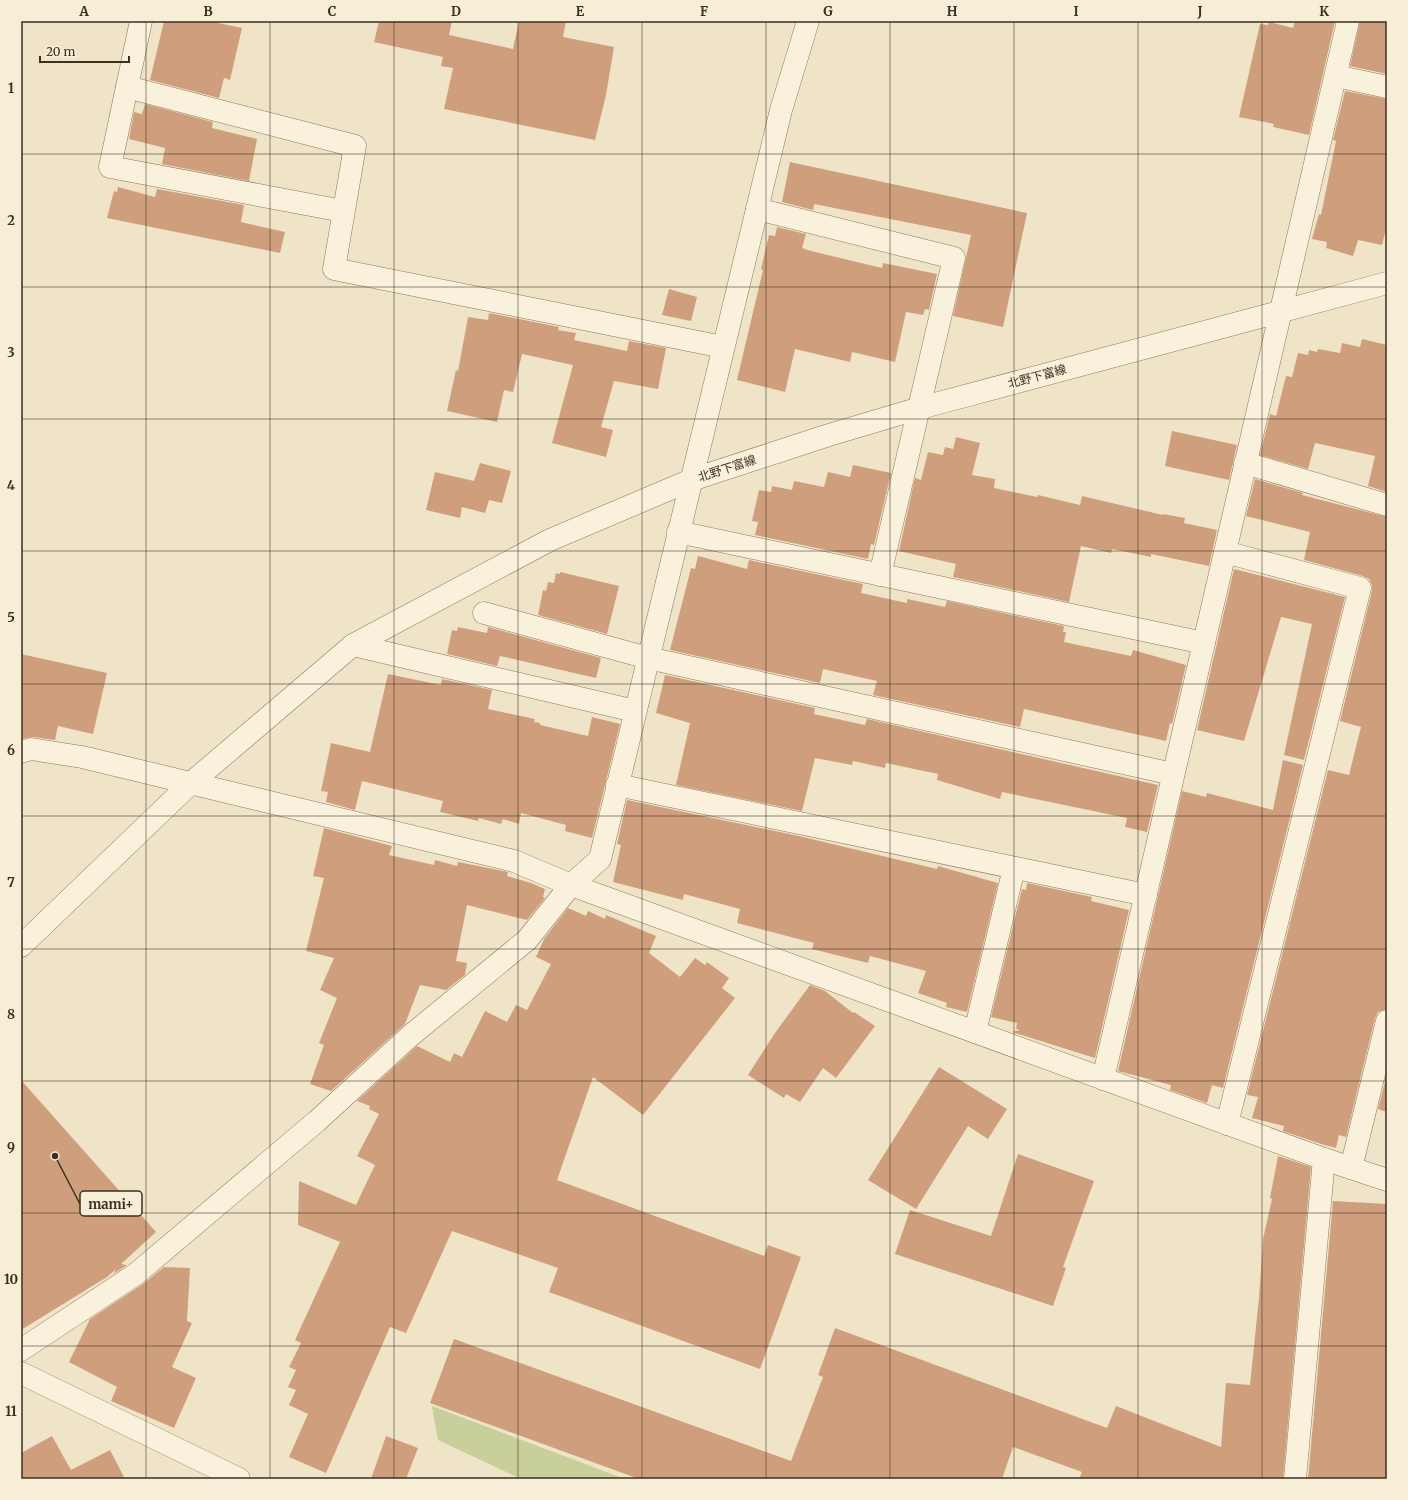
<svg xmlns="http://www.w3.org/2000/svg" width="1408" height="1500" font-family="Merriweather,'Noto Sans JP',serif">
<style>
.green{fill:#c9cf9b}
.building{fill:#cf9f7d}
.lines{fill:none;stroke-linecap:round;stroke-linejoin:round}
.minor-casing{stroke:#8d765c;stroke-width:23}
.minor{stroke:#faf1dc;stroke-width:22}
.grid{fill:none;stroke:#3d2e20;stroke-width:1;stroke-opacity:0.55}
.labels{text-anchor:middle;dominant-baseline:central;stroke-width:3;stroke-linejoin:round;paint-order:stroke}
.street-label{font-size:12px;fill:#3d2e20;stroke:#f7eed8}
.leader{fill:none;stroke:#3d2e20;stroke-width:1.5}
.callout-dot{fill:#3d2e20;stroke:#f7eed8;stroke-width:1.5}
.callout{fill:#f7eed8;stroke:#3d2e20;stroke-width:1.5}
.callout-label{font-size:13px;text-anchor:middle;font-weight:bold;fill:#3d2e20}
.neatline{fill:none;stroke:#3d2e20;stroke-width:1.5}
.grid-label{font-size:13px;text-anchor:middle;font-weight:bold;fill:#3d2e20}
</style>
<rect width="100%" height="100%" fill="#f0e4c8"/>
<polygon class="green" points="432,1407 432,1406 625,1479 521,1479 438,1440"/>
<g class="building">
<polygon points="164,21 209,21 242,28 230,80 224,78 219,98 150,80"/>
<polygon points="379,21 452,21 449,35 513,49 519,21 566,21 563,37 614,47 606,95 595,140 444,109 453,68 441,66 443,57 374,42"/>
<polygon points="1295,21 1335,21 1309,135 1273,127 1274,124 1239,117 1260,24 1268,25 1269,22 1293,28"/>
<polygon points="1360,21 1387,21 1387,74 1350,66"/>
<polygon points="1345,91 1387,99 1387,225 1382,245 1358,240 1353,256 1326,248 1327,242 1312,239 1319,214 1321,215 1336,141 1333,140"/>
<polygon points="145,104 213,122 212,128 257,139 249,181 162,164 165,148 129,139 134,112 142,114"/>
<polygon points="790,162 1027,213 1003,327 953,316 971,235 814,204 813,210 782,202"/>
<polygon points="118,187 155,197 157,189 244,205 241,222 285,232 280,253 107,218 114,191 117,192"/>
<polygon points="777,227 806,234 802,248 811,251 882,268 883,263 937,274 929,310 925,309 923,315 906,312 895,362 852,352 850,362 795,349 785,392 737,380 763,270 761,269 769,235 775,236"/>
<polygon points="669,289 697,297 691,321 662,315"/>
<polygon points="489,313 559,327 558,330 576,333 574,340 627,351 629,341 666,348 658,389 614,381 601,427 613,430 606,457 552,443 573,365 522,354 513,392 504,390 497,422 447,411 456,370 458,371 468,317 488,320"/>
<polygon points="1362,339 1387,345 1387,492 1368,486 1375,456 1315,443 1308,469 1260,455 1270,414 1276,416 1286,376 1292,377 1298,353 1308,355 1309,350 1317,352 1318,349 1340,353 1342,343 1360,347"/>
<polygon points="1172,431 1237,445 1229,480 1165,466"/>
<polygon points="956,437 980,443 972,475 995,479 994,488 1037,497 1038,495 1080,505 1082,496 1163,515 1163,514 1185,518 1184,523 1217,530 1209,566 1151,554 1151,557 1112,549 1111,553 1081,546 1069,602 953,577 956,564 899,551 915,478 921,480 928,452 943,455 945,447 953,449"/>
<polygon points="480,463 511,471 502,503 489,500 485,513 462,507 460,518 426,510 435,472 474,481"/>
<polygon points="853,465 891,473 874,545 871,544 868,559 755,535 758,522 752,521 759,490 771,492 772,486 792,490 794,481 824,487 828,472 850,477"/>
<polygon points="1255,479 1303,493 1302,495 1387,517 1387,1009 1378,1012 1375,1018 1346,1137 1339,1135 1336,1148 1321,1144 1283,1131 1284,1126 1252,1118 1258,1097 1247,1095 1328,770 1349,775 1361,727 1340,721 1372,591 1372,585 1369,579 1363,576 1304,560 1310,532 1246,516"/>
<polygon points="698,556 747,569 749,560 863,584 861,593 907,603 907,599 945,607 947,601 1064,626 1063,632 1066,632 1064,642 1131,656 1133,650 1186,665 1172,724 1170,723 1166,741 1024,709 1020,727 873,695 877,681 823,669 820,683 670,650 691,568 695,569"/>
<polygon points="1234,569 1345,597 1304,760 1284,755 1312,624 1281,617 1244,741 1197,730"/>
<polygon points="560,572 619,586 607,634 538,615 543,590 546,591 548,582 554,583 556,573 560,574"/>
<polygon points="458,627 487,633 488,627 601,658 596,678 500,656 497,666 447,654 452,630 457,631"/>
<polygon points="21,654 107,673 93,734 58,726 55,740 33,737 21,739"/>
<polygon points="388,674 441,685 442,679 492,690 488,709 535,719 534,722 540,723 540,725 588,736 592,717 620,724 592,838 565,831 566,825 521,813 519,824 503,819 501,824 479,818 478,821 440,812 443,801 362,781 355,810 326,802 328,792 321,791 331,743 370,752"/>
<polygon points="665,675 815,708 814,714 865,725 867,719 1158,785 1147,832 1125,827 1127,818 1002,792 1000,799 937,780 938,774 886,763 885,768 853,761 852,765 815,758 802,811 676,785 690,723 656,713"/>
<polygon points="1283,760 1303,765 1223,1088 1212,1085 1207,1103 1170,1090 1171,1085 1118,1071 1182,791 1206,797 1207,793 1273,810"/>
<polygon points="627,800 799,836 937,869 938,866 998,883 967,1012 946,1007 947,1003 918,993 926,971 870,956 868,963 812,949 814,943 737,923 740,909 684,894 683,900 613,882 621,845 617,844"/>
<polygon points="324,828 392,846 389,855 434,865 435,860 457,866 458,862 508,872 507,876 531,883 545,889 543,897 545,898 527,920 467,905 456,961 467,963 465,975 446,990 420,985 405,1024 331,1091 310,1084 324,1045 319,1043 337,998 320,990 334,958 306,951 324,878 313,876"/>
<polygon points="1027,883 1092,897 1091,901 1129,910 1095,1058 1012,1032 1020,1030 1016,1029 1017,1023 991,1017 1022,889 1026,890"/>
<polygon points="568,908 586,916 588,911 605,919 606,915 656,936 649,953 680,977 695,958 705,965 707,962 729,978 722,988 735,998 643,1115 593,1077 557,1180 764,1256 768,1245 801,1257 760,1369 549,1292 558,1268 452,1231 406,1333 390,1327 326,1473 289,1457 308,1414 289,1405 296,1390 288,1387 296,1370 289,1367 301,1343 295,1340 340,1242 298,1225 299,1181 356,1205 375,1165 357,1156 379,1114 369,1109 370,1106 357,1101 417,1046 450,1062 454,1053 462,1057 485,1011 507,1022 516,1005 527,1010 551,964 536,957 544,939"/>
<polygon points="810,985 825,991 853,1013 854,1012 875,1026 836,1078 823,1068 800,1102 786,1094 784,1098 748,1075 775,1033"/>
<polygon points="939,1067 1007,1109 988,1139 968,1126 916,1209 868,1180"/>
<polygon points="1387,1074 1387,1112 1378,1109"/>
<polygon points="21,1080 156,1232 121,1264 127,1265 113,1274 116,1269 107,1277 21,1330"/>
<polygon points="1018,1154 1094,1181 1063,1267 1066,1268 1053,1306 895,1254 910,1210 991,1236"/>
<polygon points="1278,1156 1311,1167 1283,1479 1079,1479 1082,1472 1013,1447 1002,1479 639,1479 430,1403 454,1339 791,1461 823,1377 818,1375 835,1328 1107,1428 1116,1406 1221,1447 1226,1383 1250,1385 1259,1298 1263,1239 1272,1199 1270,1198"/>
<polygon points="1333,1201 1387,1204 1387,1479 1308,1479"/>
<polygon points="164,1267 190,1268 187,1321 192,1323 172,1367 196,1378 174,1428 111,1401 117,1387 69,1362 90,1319 143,1284"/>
<polygon points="52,1436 71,1470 110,1450 125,1479 21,1479 21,1453"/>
<polygon points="386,1436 418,1448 406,1479 371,1479"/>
</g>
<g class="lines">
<g class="minor-casing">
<g id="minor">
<polyline points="141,21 110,167 343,211"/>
<polyline points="1336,76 1387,87"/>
<polyline points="127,87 355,146 334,269 723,347"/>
<polyline points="757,209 954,258 880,575"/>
<polyline points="1245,463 1387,505"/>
<polyline points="678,532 1204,643"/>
<polyline points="1225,552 1360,588 1227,1124"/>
<polyline points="484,613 648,658 1173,774"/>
<polyline points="353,645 635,711"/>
<polyline points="21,752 31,749 82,757 514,861 571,885 1324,1159 1387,1180"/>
<polyline points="617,785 1146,895"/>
<polyline points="21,946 191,783 353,645 550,540 691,480 829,435 920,408 1387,283"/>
<polyline points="975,1032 1014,868"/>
<polyline points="1103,1079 1348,21"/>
<polyline points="1351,1168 1387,1021"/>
<polyline points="21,1350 136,1274 317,1121 410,1036 527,940 571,885 600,859 781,110 808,21"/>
<polyline points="21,1373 239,1479"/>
<polyline points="1295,1479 1324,1159"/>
</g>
</g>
<use href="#minor" class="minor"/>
</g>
<path class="grid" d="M146,21V1479M270,21V1479M394,21V1479M518,21V1479M642,21V1479M766,21V1479M890,21V1479M1014,21V1479M1138,21V1479M1262,21V1479M21,154H1387M21,287H1387M21,419H1387M21,551H1387M21,684H1387M21,816H1387M21,949H1387M21,1081H1387M21,1213H1387M21,1346H1387"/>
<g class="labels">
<g class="street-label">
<text transform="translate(1037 376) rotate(-15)">北野下富線</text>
<text transform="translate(727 468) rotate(-18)">北野下富線</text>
</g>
</g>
<path class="leader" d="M55 1156L80 1204"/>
<circle class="callout-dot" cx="55" cy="1156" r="4"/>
<rect class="callout" x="80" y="1191" width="62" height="25" rx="4"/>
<g class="callout-label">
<text x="111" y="1209">mami+</text>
</g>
<rect width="1408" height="1500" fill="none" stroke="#f7eed8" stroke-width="44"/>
<path d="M40 56v6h89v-6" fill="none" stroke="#3d2e20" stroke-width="2"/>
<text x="46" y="56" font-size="12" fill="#3d2e20" stroke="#f7eed8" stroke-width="3" paint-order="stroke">20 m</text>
<rect x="22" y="22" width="1364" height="1456" class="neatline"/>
<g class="grid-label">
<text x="84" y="16">A</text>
<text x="208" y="16">B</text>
<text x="332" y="16">C</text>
<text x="456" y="16">D</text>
<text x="580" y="16">E</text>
<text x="704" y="16">F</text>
<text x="828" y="16">G</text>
<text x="952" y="16">H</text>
<text x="1076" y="16">I</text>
<text x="1200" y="16">J</text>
<text x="1324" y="16">K</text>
<text x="11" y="93">1</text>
<text x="11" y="225">2</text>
<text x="11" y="357">3</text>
<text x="11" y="490">4</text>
<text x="11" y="622">5</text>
<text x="11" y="755">6</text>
<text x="11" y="887">7</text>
<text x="11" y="1019">8</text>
<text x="11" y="1152">9</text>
<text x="11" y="1284">10</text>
<text x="11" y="1416">11</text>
</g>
</svg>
